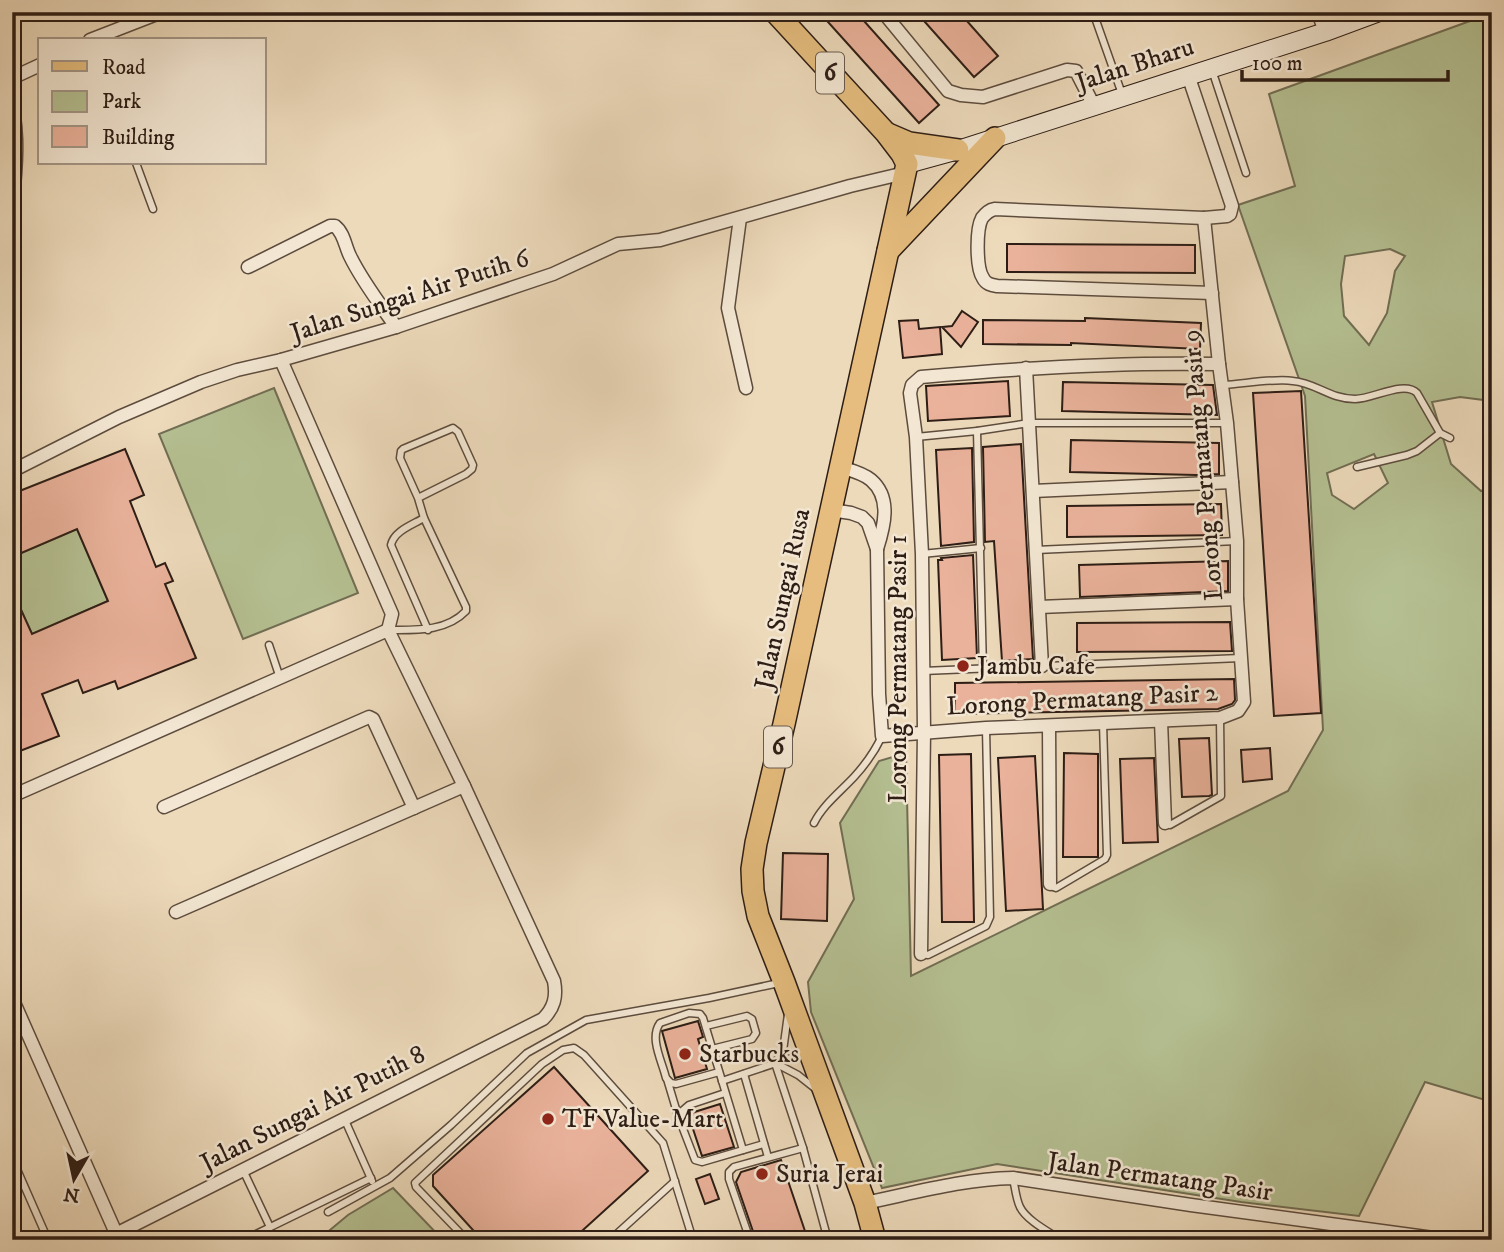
<svg xmlns="http://www.w3.org/2000/svg" width="1504" height="1252" font-family="'IM FELL DW Pica',serif">
<style>
.green{fill:#b5c092;stroke:#716e54;stroke-width:2;fill-rule:evenodd}
.building{fill:#eab29b;stroke:#2d1d15;stroke-width:2}
.lines{fill:none;stroke-linecap:round;stroke-linejoin:round}
.service-casing{stroke:#5d4c3e;stroke-width:9}
.minor-casing{stroke:#5d4c3e;stroke-width:15}
.secondary-casing{stroke:#2d1d15;stroke-width:20}
.primary-casing{stroke:#2d1d15;stroke-width:24}
.service{stroke:#f3e7d3;stroke-width:6}
.minor{stroke:#f3e7d3;stroke-width:12}
.secondary{stroke:#f3e7d3;stroke-width:18}
.primary{stroke:#e6bd7e;stroke-width:21}
.poi-dot{fill:#8f2418;stroke:#f3e7d3;stroke-width:2.5}
.labels{text-anchor:middle;dominant-baseline:central;stroke-width:5;stroke-linejoin:round;paint-order:stroke}
.shield{fill:#f3e7d3;stroke:#685a4e;stroke-width:2}
.shield-label{font-size:24px;font-weight:bold;fill:#2d1d15}
.street-label{font-size:26px;fill:#2d1d15;stroke:#f3e7d3}
.poi-label{font-size:26px;fill:#2d1d15;stroke:#f3e7d3;text-anchor:start}
</style>
<rect width="100%" height="100%" fill="#eddabb"/>
<filter id="stains"><feTurbulence type="fractalNoise" baseFrequency=".00286" numOctaves="4"/><feColorMatrix values="0 0 0 0 .2 0 0 0 0 .09 0 0 0 0 .02 0 0 0 .5 -.17"/></filter>
<radialGradient id="worn" r=".72"><stop offset=".6" stop-color="#630" stop-opacity="0"/><stop offset="1" stop-color="#630" stop-opacity=".3"/></radialGradient>
<g class="green">
<path d="M1492,13V401L1460,397L1432,402L1451,464L1481,491L1492,487V1102L1425,1082L1359,1216L1241,1202L997,1164L882,1188L811,1012L808,982L854,899L840,823L879,761L906,753L911,976L1288,791L1323,730L1305,396L1238,205L1295,186L1269,94ZM1390,249L1405,256L1395,271L1387,313L1369,345L1344,316L1341,284L1345,256ZM1374,454L1388,483L1354,509L1332,495L1327,473Z"/>
<polygon points="274,388 358,593 243,639 159,434"/>
<polygon points="77,529 108,601 32,634 12,590 12,557"/>
<polygon points="393,1188 443,1240 318,1240 348,1215"/>
</g>
<g class="building">
<polygon points="819,12 856,12 939,105 919,123"/>
<polygon points="916,12 959,12 998,56 974,77"/>
<polygon points="1007,244 1195,245 1195,273 1007,272"/>
<polygon points="962,311 978,322 961,347 942,327 952,326"/>
<polygon points="1085,318 1201,323 1200,349 1071,343 1071,345 983,344 983,320 1085,321"/>
<polygon points="918,320 919,329 940,327 942,354 903,358 899,321"/>
<polygon points="1008,381 1010,416 928,421 926,386"/>
<polygon points="1063,382 1213,385 1217,415 1062,411"/>
<polygon points="1301,391 1321,713 1274,716 1253,393"/>
<polygon points="1071,440 1219,443 1219,474 1196,475 1070,472"/>
<polygon points="1021,444 1033,659 1002,661 994,541 985,542 983,447"/>
<polygon points="972,448 974,542 941,546 936,450"/>
<polygon points="125,449 144,495 130,501 156,567 165,563 173,581 165,584 196,658 118,689 115,681 83,693 78,680 42,694 59,736 12,754 12,590 32,634 108,601 77,529 12,557 12,494"/>
<polygon points="1221,504 1222,535 1067,537 1067,506"/>
<polygon points="973,555 977,658 942,660 938,560 942,560 941,558"/>
<polygon points="1228,561 1228,591 1080,597 1079,565"/>
<polygon points="1230,622 1232,651 1077,652 1077,623"/>
<polygon points="1234,679 1235,700 1232,704 1218,709 955,714 955,683"/>
<polygon points="1209,738 1212,795 1209,796 1182,797 1179,739"/>
<polygon points="1270,748 1272,779 1243,782 1241,750"/>
<polygon points="1064,753 1098,754 1098,857 1063,857"/>
<polygon points="971,754 974,922 942,922 939,755"/>
<polygon points="1035,756 1043,909 1006,911 998,758"/>
<polygon points="1154,758 1158,842 1123,843 1120,759"/>
<polygon points="783,853 828,854 827,921 781,919"/>
<polygon points="698,1021 703,1037 698,1039 707,1069 675,1078 662,1031"/>
<polygon points="554,1067 648,1171 572,1240 482,1240 433,1186 433,1175"/>
<polygon points="720,1104 734,1147 702,1156 688,1114"/>
<polygon points="781,1160 808,1240 756,1240 736,1182 741,1172"/>
<polygon points="710,1174 719,1199 705,1204 696,1179"/>
</g>
<g class="lines">
<g class="service-casing">
<g id="service">
<polyline points="1093,12 1122,94"/>
<polyline points="1212,70 1246,173"/>
<path d="M12,93C21,123 20,155 17,187"/>
<polyline points="136,163 153,209"/>
<path d="M1223,385C1243,384 1275,378 1293,381C1316,383 1330,399 1355,399C1373,399 1404,380 1417,393L1440,433L1450,438"/>
<polyline points="977,431 983,669"/>
<polyline points="916,437 977,431 1029,423 1227,423"/>
<polyline points="1357,467 1407,455 1417,451 1440,433"/>
<path d="M424,518C412,525 394,531 391,545L428,630"/>
<polyline points="1036,550 1237,541"/>
<polyline points="922,554 981,548"/>
<path d="M389,630C415,630 446,632 466,611V607L424,518L418,498L400,458L401,451L403,449L453,428L458,432L473,465L472,469L466,474L418,498"/>
<polyline points="269,645 280,678"/>
<polyline points="923,671 1241,658"/>
<path d="M814,823C823,805 840,792 854,777C865,765 875,751 882,736"/>
<polyline points="1166,824 1170,825 1221,796 1220,718"/>
<polyline points="1050,884 1053,887 1056,888 1105,859 1107,855 1103,723"/>
<polyline points="921,954 928,955 986,926 990,917 986,728"/>
<polyline points="788,1014 783,1051 775,1063 803,1148 828,1240"/>
<polyline points="706,1026 747,1016 752,1019 756,1033 752,1039 712,1049"/>
<polyline points="12,1036 26,1029"/>
<polyline points="775,1063 798,1075 817,1090"/>
<path d="M719,1072L676,1084L671,1083L666,1078C662,1061 649,1038 660,1023L689,1013L700,1014L703,1018L743,1150"/>
<polyline points="744,1074 768,1157"/>
<polyline points="667,1079 679,1119"/>
<polyline points="722,1081 806,1053"/>
<polyline points="725,1093 689,1105 681,1112 680,1121 695,1160 702,1162 764,1144"/>
<polyline points="344,1118 372,1181"/>
<polyline points="12,1158 48,1240"/>
<polyline points="243,1170 270,1227"/>
<path d="M1013,1178C1015,1187 1016,1199 1020,1207C1026,1220 1049,1232 1061,1240"/>
<polyline points="328,1212 390,1178 451,1125 527,1053 586,1020 709,998 779,983"/>
<polyline points="246,1239 371,1178"/>
<polyline points="467,1240 416,1187 415,1183 542,1064 563,1050 574,1048 584,1055 663,1143 693,1240"/>
<polyline points="610,1240 675,1181"/>
<polyline points="750,1240 729,1179 729,1172 734,1167 803,1148"/>
</g>
</g>
<g class="minor-casing">
<g id="minor">
<polyline points="883,12 948,91 961,95 983,97 1067,70 1076,71 1094,106"/>
<polyline points="1318,12 1325,32"/>
<polyline points="90,40 162,12"/>
<path d="M1188,75L1232,206L1230,214L1227,216L1204,218L995,209C989,210 986,213 982,218C976,229 976,268 983,278C986,284 991,285 997,286L1212,293"/>
<polyline points="12,78 40,65"/>
<polyline points="740,218 728,308 746,388"/>
<path d="M248,267L330,226H335C344,233 345,246 350,256C362,281 380,304 396,327"/>
<polyline points="281,360 392,614 388,630"/>
<polyline points="1026,368 1042,666"/>
<path d="M840,467C850,470 863,473 871,480C892,498 884,527 877,549"/>
<polyline points="12,471 119,417 201,382 237,370 281,360 396,327 553,274 618,244 660,240 850,186 905,173"/>
<polyline points="1033,491 1232,482"/>
<polyline points="831,510 851,513 862,517 868,523 877,549 879,694 882,736 986,728 1220,718 1238,711 1244,702 1237,599 1237,541 1227,423 1219,364 1204,218"/>
<polyline points="1039,607 1237,599"/>
<polyline points="1161,721 1165,823"/>
<polyline points="1049,726 1050,884"/>
<polyline points="12,796 388,630"/>
<polyline points="164,807 369,717 373,719 414,808"/>
<polyline points="176,912 464,786"/>
<path d="M921,954L924,732L922,554L916,437L910,393L912,385L921,377C1020,368 1119,362 1219,364"/>
<polyline points="12,998 119,1240"/>
<path d="M865,1203C914,1193 963,1179 1013,1178L1191,1205L1448,1240"/>
<path d="M104,1240L543,1019C554,1008 557,997 554,981L464,786L388,630"/>
</g>
</g>
<g class="secondary-casing">
<polyline id="secondary" points="907,164 958,150 1325,32 1379,12"/>
</g>
<g class="primary-casing">
<g id="primary">
<polyline points="775,12 886,133 902,154 907,164 784,724 756,843 752,869 753,891 758,916 784,982 865,1203 875,1240"/>
<polyline points="888,134 909,143 958,150"/>
<polyline points="888,251 995,138"/>
</g>
</g>
<use href="#service" class="service"/>
<use href="#minor" class="minor"/>
<use href="#secondary" class="secondary"/>
<use href="#primary" class="primary"/>
</g>
<g class="poi-dot">
<circle cx="963" cy="666" r="7"/>
<circle cx="685" cy="1054" r="7"/>
<circle cx="548" cy="1119" r="7"/>
<circle cx="762" cy="1174" r="7"/>
</g>
<g class="labels">
<g class="shield">
<rect x="816" y="52.5" width="28" height="41" rx="5"/>
<rect x="764" y="726.5" width="28" height="41" rx="5"/>
</g>
<g class="shield-label">
<text x="830" y="73">6</text>
<text x="778" y="747">6</text>
</g>
<g class="street-label">
<text transform="translate(1135 65) rotate(-18)">Jalan Bharu</text>
<text transform="translate(410 296) rotate(-18)">Jalan Sungai Air Putih 6</text>
<text transform="translate(1203 465) rotate(-95)">Lorong Permatang Pasir 9</text>
<text transform="translate(783 599) rotate(-78)">Jalan Sungai Rusa</text>
<text transform="translate(898 669) rotate(-90)">Lorong Permatang Pasir 1</text>
<text transform="translate(1082 700) rotate(-3)">Lorong Permatang Pasir 2</text>
<text transform="translate(313 1109) rotate(-27)">Jalan Sungai Air Putih 8</text>
<text transform="translate(1160 1177) rotate(8)">Jalan Permatang Pasir</text>
</g>
<g class="poi-label">
<text x="977" y="666">Jambu Cafe</text>
<text x="699" y="1054">Starbucks</text>
<text x="562" y="1119">TF Value-Mart</text>
<text x="776" y="1174">Suria Jerai</text>
</g>
</g>
<rect width="1504" height="1252" fill="none" stroke="#eddabb" stroke-width="42"/>
<rect x="14" y="14" width="1476" height="1224" fill="none" stroke="#2d1d15" stroke-width="3.5"/>
<rect x="21" y="21" width="1462" height="1210" fill="none" stroke="#2d1d15" stroke-width="2"/>
<rect x="38" y="38" width="228" height="126" fill="#f3e7d3" stroke="#a49687" stroke-width="2"/>
<rect x="52" y="61" width="35" height="10" fill="#e6bd7e" stroke="#a49687" stroke-width="2"/>
<text x="102" y="74" font-size="21" fill="#2d1d15">Road</text>
<rect x="52" y="91" width="35" height="21" fill="#b5c092" stroke="#a49687" stroke-width="2"/>
<text x="102" y="108" font-size="21" fill="#2d1d15">Park</text>
<rect x="52" y="126" width="35" height="21" fill="#eab29b" stroke="#a49687" stroke-width="2"/>
<text x="102" y="144" font-size="21" fill="#2d1d15">Building</text>
<g transform="translate(74 1179) rotate(189)" stroke="#f3e7d3" stroke-width="5" paint-order="stroke">
<path d="M0-5L12 26L0 18L-12 26Z" fill="#2d1d15"/>
<text y="-10" font-size="19" font-weight="bold" text-anchor="middle" fill="#2d1d15">N</text>
</g>
<path d="M1242 70v10h206v-10" fill="none" stroke="#2d1d15" stroke-width="3.5"/>
<text x="1252" y="70" font-size="21" fill="#2d1d15" stroke="#f3e7d3" stroke-width="5" paint-order="stroke">100 m</text>
<rect width="100%" height="100%" filter="url(#stains)"/>
<rect width="100%" height="100%" fill="url(#worn)"/>
</svg>
